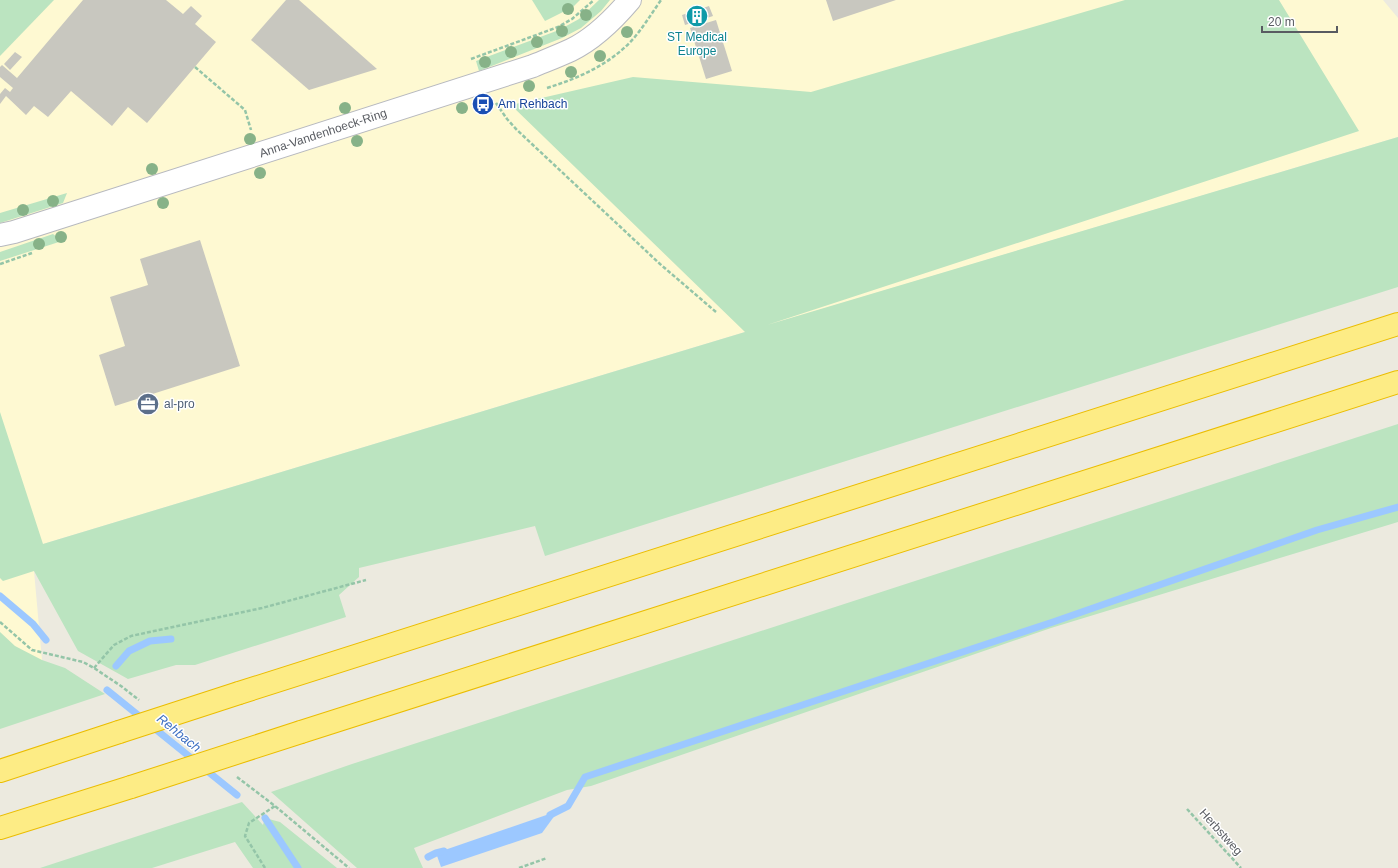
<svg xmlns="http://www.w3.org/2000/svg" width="1398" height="868" font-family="Arial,sans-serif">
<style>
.commercial{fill:#fef9d2}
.green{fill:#bbe4c0}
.water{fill:#9cc8ff}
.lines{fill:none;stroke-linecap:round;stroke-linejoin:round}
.stream{stroke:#9cc8ff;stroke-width:7}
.building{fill:#c8c7bf}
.street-casing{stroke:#b7b9bf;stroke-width:24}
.highway-casing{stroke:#ebbd00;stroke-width:24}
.path{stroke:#94c5a8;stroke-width:2.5;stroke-dasharray:4 2;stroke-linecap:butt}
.street{stroke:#fff;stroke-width:22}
.highway{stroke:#fdec85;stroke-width:22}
.highway-bridge-casing{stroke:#ebbd00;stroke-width:24;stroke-linecap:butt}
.highway-bridge{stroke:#fdec85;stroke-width:22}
.tree{fill:#87b288}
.labels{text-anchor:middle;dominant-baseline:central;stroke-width:3;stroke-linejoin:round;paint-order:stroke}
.culture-label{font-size:12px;fill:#0d838f;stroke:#fff}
.transit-label{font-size:12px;fill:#164399;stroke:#fff;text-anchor:start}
.street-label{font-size:12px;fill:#585b61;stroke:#fff}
.service-label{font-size:12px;fill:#4e5e75;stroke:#fff;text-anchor:start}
.water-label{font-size:13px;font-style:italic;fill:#3f70c2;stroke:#fff}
</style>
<rect width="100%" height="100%" fill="#eceadf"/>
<polygon class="commercial" points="0,0 1383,0 1398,18 1398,137 745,332 43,544 34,571 42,660 0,674"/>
<g class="green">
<polygon points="0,0 54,0 0,56"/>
<polygon points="532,0 580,0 573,7 545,21"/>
<polygon points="599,0 610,0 601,11 581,28 562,38 479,71 476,61 559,30 579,19"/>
<polygon points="1125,0 1279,0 1359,131 767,325 1398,137 1398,287 545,556 535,526 359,568 359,577 339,595 346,617 195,665 176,665 128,679 78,651 34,571 3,581 0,578 0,412 43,544 745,332 511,105 633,77 811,92"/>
<polygon points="67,193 63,203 0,223 0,213"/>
<polygon points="53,234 62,241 0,261 0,252"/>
<polygon points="1398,424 1398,522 1051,628 591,786 567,790 414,848 423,868 357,868 271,792 352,764"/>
<polygon points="0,632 15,646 42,660 65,668 105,694 0,729"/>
<polygon points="242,802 263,825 265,818 280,822 337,868 253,868 235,842 152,868 40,868"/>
</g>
<polygon class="water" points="558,811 542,833 441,867 436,853"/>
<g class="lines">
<g class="stream">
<polyline points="0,596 33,624 46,640"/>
<polyline points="116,666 129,651 150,641 171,639"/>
<polyline points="107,690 237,795"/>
<polyline points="550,815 568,806 585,777 1053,622 1317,530 1398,507"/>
<polyline points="265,818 298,868"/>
<polyline points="428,857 436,853 444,851"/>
</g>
</g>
<g class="building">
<polygon points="83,0 166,0 183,14 191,6 202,16 195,24 216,42 147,123 128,107 112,126 71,91 48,117 34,106 26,115 6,96 0,104 0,94 5,88 10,92 13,88 0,77 0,67 2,65 17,78"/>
<polygon points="286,0 299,0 377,69 309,90 251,40"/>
<polygon points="826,0 896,0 833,21"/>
<polygon points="709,6 713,16 685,25 682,15"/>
<polygon points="716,20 732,71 706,79 690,28"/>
<polygon points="15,52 22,57 10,70 4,64"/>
<polygon points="200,240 240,366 115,406 99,355 125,346 110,297 148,285 140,259"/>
</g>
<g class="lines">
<g class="street-casing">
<path id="street" d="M0,235L14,232L533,66C545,61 558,56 571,50C594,39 613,20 630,0"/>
</g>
<g class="highway-casing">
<g id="highway">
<polyline points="239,693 1398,324"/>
<polyline points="301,732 1398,382"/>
<polyline points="0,771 119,732"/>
<polyline points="0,828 131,787"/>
</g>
</g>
<g class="path">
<polyline points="471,59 558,27 572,19 594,0"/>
<polyline points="195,67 245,110 251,130"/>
<path d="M547,88C579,78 611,64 634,38C644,26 652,13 661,0"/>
<polyline points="496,103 507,119 517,130 660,264 716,312"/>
<polyline points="0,264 32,253"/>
<polyline points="0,622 32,650 83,662 94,668 121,686 139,700"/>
<polyline points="94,668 114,645 131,636 262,608 366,580"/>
<polyline points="184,735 192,742"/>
<polyline points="237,777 275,806 349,868"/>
<polyline points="1187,809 1241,868"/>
<polyline points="265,868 245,836 249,823 275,806"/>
<polyline points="519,868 547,858"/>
</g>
<use href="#street" class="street"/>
<use href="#highway" class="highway"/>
<g class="highway-bridge-casing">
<g id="highway-bridge">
<polyline points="119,732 239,693"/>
<polyline points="131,787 301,732"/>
</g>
</g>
<use href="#highway-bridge" class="highway-bridge"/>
</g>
<g class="tree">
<circle cx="568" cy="9" r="6"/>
<circle cx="586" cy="15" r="6"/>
<circle cx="562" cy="31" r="6"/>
<circle cx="627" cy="32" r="6"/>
<circle cx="537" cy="42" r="6"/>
<circle cx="511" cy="52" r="6"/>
<circle cx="600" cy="56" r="6"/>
<circle cx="485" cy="62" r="6"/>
<circle cx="571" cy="72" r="6"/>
<circle cx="529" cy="86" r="6"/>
<circle cx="345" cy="108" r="6"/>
<circle cx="462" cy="108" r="6"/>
<circle cx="250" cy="139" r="6"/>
<circle cx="357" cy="141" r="6"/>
<circle cx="152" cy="169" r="6"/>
<circle cx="260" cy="173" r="6"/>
<circle cx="53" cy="201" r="6"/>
<circle cx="163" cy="203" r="6"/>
<circle cx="23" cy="210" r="6"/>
<circle cx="61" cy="237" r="6"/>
<circle cx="39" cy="244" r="6"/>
</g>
<defs>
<g id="building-disc" transform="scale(1.15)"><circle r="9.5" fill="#0f9aa8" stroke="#fff"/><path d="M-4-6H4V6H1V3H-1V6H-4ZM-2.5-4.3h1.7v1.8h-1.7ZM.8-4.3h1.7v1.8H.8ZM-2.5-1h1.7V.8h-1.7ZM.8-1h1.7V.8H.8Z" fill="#fff"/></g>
<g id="bus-disc" transform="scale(1.15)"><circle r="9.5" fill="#1a4fb4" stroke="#fff"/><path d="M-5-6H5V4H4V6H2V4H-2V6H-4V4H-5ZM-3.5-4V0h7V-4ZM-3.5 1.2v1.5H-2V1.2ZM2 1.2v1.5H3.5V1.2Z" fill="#fff"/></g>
<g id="office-disc" transform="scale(1.15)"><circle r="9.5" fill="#5c6f8a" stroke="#fff"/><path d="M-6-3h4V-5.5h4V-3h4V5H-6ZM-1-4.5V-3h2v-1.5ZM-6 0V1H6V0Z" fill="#fff"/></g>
</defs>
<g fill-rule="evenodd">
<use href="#building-disc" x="697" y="16"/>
<use href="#bus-disc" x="483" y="104"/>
<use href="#office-disc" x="148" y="404"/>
</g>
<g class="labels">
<g class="culture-label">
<text x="697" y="37">ST Medical<tspan x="697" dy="14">Europe</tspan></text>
</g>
<g class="transit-label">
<text x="498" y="104">Am Rehbach</text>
</g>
<g class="street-label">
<text transform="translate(323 133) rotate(-18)">Anna-Vandenhoeck-Ring</text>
<text transform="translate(1221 832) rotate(48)">Herbstweg</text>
</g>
<g class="service-label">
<text x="164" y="404">al-pro</text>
</g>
<g class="water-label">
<text transform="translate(179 733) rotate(39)">Rehbach</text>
</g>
</g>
<path d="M1262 26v6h75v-6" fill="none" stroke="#585b61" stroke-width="2"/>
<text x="1268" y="26" font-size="12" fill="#585b61" stroke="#ffffff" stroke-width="3" paint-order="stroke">20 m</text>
</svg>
